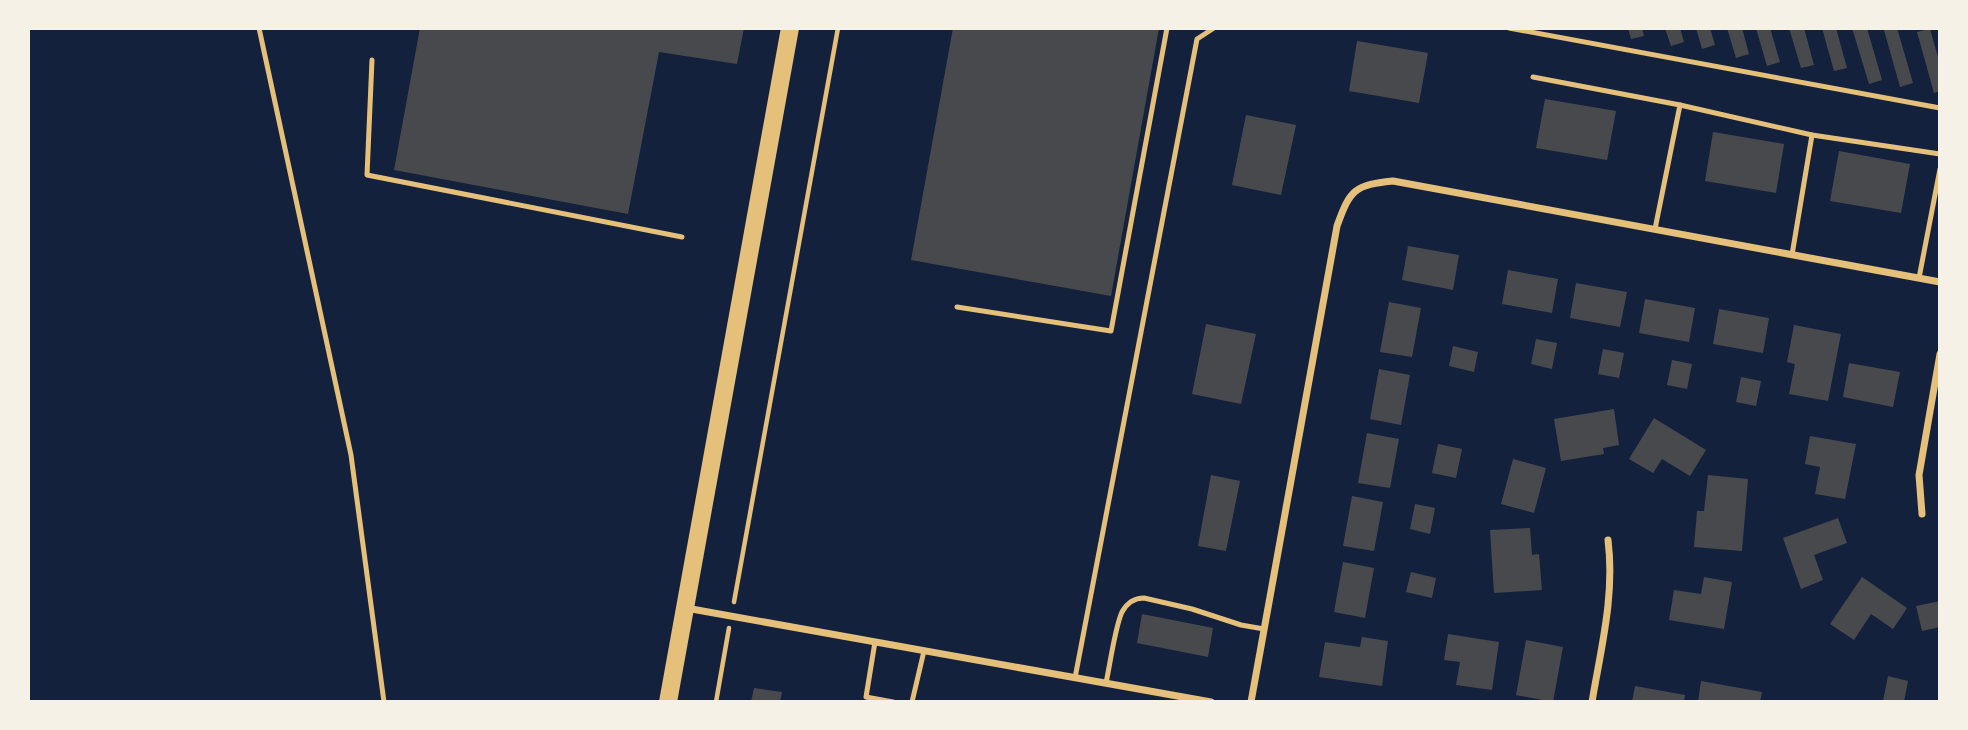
<svg xmlns="http://www.w3.org/2000/svg" width="1968" height="730" font-family="'Roboto Condensed',sans-serif">
<style>
.building{fill:#48494c}
.lines{fill:none;stroke-linecap:round;stroke-linejoin:round}
.path{stroke:#e5c07b;stroke-width:4.5}
.service{stroke:#e5c07b;stroke-width:5}
.minor{stroke:#e5c07b;stroke-width:7}
.primary{stroke:#e5c07b;stroke-width:18}
</style>
<rect width="100%" height="100%" fill="#14213d"/>
<g class="building">
<polygon points="420,28 744,28 737,64 659,52 628,214 394,170"/>
<polygon points="953,28 1159,28 1111,296 911,260"/>
<polygon points="1628,28 1642,28 1644,36 1631,39"/>
<polygon points="1665,28 1680,28 1684,42 1671,46"/>
<polygon points="1696,28 1710,28 1715,45 1702,49"/>
<polygon points="1727,28 1742,28 1749,54 1736,58"/>
<polygon points="1756,28 1770,28 1780,62 1767,66"/>
<polygon points="1789,28 1804,28 1814,65 1801,68"/>
<polygon points="1822,28 1836,28 1847,68 1834,71"/>
<polygon points="1852,28 1867,28 1882,80 1869,84"/>
<polygon points="1892,28 1897,28 1913,83 1900,87 1884,30"/>
<polygon points="1930,29 1940,64 1940,91 1934,93 1917,32"/>
<polygon points="1357,41 1428,53 1419,103 1349,91"/>
<polygon points="1545,99 1616,111 1607,160 1536,148"/>
<polygon points="1246,115 1296,125 1281,195 1232,185"/>
<polygon points="1713,132 1784,144 1776,193 1705,181"/>
<polygon points="1839,151 1910,164 1901,213 1830,201"/>
<polygon points="1408,246 1459,255 1453,290 1402,280"/>
<polygon points="1508,270 1558,279 1552,313 1502,304"/>
<polygon points="1576,283 1627,292 1620,327 1570,318"/>
<polygon points="1645,299 1695,308 1689,342 1639,333"/>
<polygon points="1389,302 1421,308 1412,357 1380,352"/>
<polygon points="1719,309 1769,318 1763,353 1713,344"/>
<polygon points="1206,324 1256,334 1241,404 1192,394"/>
<polygon points="1794,325 1841,334 1828,401 1789,394 1795,364 1787,362"/>
<polygon points="1536,339 1557,343 1552,369 1531,364"/>
<polygon points="1453,346 1478,352 1474,372 1449,366"/>
<polygon points="1603,349 1624,353 1619,378 1598,374"/>
<polygon points="1672,360 1692,364 1687,389 1667,385"/>
<polygon points="1849,363 1900,372 1893,407 1843,397"/>
<polygon points="1379,369 1410,375 1401,425 1370,419"/>
<polygon points="1741,377 1761,381 1756,406 1736,402"/>
<polygon points="1614,409 1619,445 1603,448 1604,454 1561,461 1554,419"/>
<polygon points="1654,418 1706,450 1690,476 1662,459 1653,473 1629,459"/>
<polygon points="1367,433 1399,439 1390,488 1358,483"/>
<polygon points="1810,436 1856,444 1845,499 1815,494 1820,467 1805,464"/>
<polygon points="1438,444 1462,449 1456,478 1432,473"/>
<polygon points="1513,459 1546,468 1534,513 1501,504"/>
<polygon points="1211,475 1240,481 1226,551 1198,546"/>
<polygon points="1708,475 1748,479 1742,551 1694,547 1697,511 1704,511"/>
<polygon points="1352,496 1383,502 1374,551 1343,546"/>
<polygon points="1415,504 1435,508 1430,534 1410,529"/>
<polygon points="1838,518 1847,543 1814,555 1823,580 1801,589 1783,538"/>
<polygon points="1530,528 1532,555 1539,554 1542,590 1494,593 1490,530"/>
<polygon points="1343,562 1374,568 1365,618 1334,612"/>
<polygon points="1411,572 1436,578 1432,598 1406,592"/>
<polygon points="1704,577 1732,582 1724,629 1669,620 1674,590 1701,594"/>
<polygon points="1862,577 1907,608 1893,629 1871,614 1854,640 1830,624"/>
<polygon points="1940,601 1940,627 1922,631 1916,606"/>
<polygon points="1142,614 1213,628 1208,657 1137,643"/>
<polygon points="1448,634 1499,642 1492,690 1456,685 1460,662 1444,660"/>
<polygon points="1362,637 1388,641 1382,686 1319,677 1325,642 1360,647"/>
<polygon points="1526,640 1563,647 1553,702 1516,695"/>
<polygon points="1888,676 1908,681 1904,702 1883,701"/>
<polygon points="1701,681 1762,692 1760,702 1698,702"/>
<polygon points="1635,686 1685,695 1684,702 1632,702"/>
<polygon points="754,688 782,692 780,702 751,702"/>
</g>
<g class="lines">
<g class="path">
<polyline points="734,602 838,28"/>
<polyline points="716,702 729,628"/>
</g>
<g class="service">
<polyline points="259,28 351,455 384,702"/>
<polyline points="1509,28 1940,108"/>
<polyline points="372,60 367,175 682,237"/>
<polyline points="1533,77 1680,105 1655,229"/>
<polyline points="1680,105 1812,135 1940,154"/>
<polyline points="1792,255 1812,135"/>
<polyline points="1919,278 1940,169"/>
<polyline points="957,307 1111,331 1167,28"/>
<polyline points="875,642 866,697 893,702"/>
<polyline points="1075,678 1197,39 1214,28"/>
<path d="M1106,683C1110,665 1115,627 1122,612C1127,603 1135,598 1144,598L1192,609L1241,625L1264,629"/>
<polyline points="912,702 924,651"/>
</g>
<g class="minor">
<polyline points="1922,514 1919,475 1940,354"/>
<polyline points="686,608 1211,702"/>
<path d="M1251,702L1337,226C1350,190 1354,185 1393,181L1940,282"/>
<path d="M1592,702C1601,648 1615,595 1608,540"/>
</g>
<polyline class="primary" points="668,702 790,28"/>
</g>
<rect width="1968" height="730" fill="none" stroke="#f6f1e7" stroke-width="60"/>
</svg>
